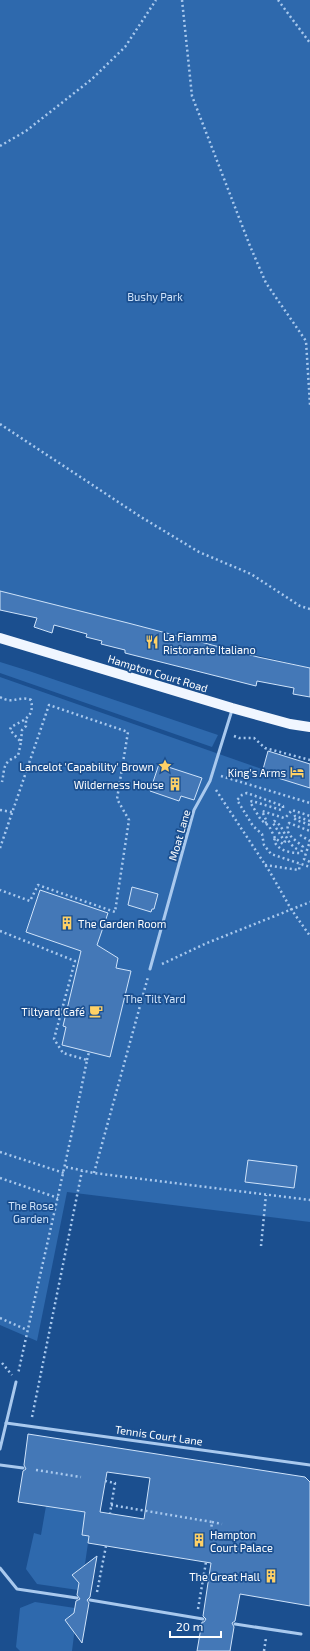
<svg xmlns="http://www.w3.org/2000/svg" width="310" height="1651" font-family="'Exo 2',sans-serif">
<style>
.green{fill:#2e69ad}
.building{fill:#4478b7;stroke:#cfe3fa;fill-rule:evenodd}
.lines{fill:none;stroke-linecap:round;stroke-linejoin:round}
.path{stroke:#a9c9ee;stroke-width:2.5;stroke-dasharray:2 3;stroke-linecap:butt}
.service{stroke:#a9c9ee;stroke-width:3}
.primary{stroke:#f0f6ff;stroke-width:10}
.labels{text-anchor:middle;dominant-baseline:central;stroke-width:3.5;stroke-linejoin:round;paint-order:stroke}
.park-label{font-size:11px;fill:#cfe3fa;stroke:#1b4f8f}
.poi-label{font-size:11px;fill:#fff;stroke:#1b4f8f;text-anchor:end}
.street-label{font-size:11px;fill:#fff;stroke:#1b4f8f}
</style>
<rect width="100%" height="100%" fill="#1b4f8f"/>
<g class="green">
<polygon points="0,0 310,0 310,668 185,638 0,591"/>
<polygon points="0,662 29,671 218,735 212,747 0,673"/>
<polygon points="0,677 310,786 310,1222 67,1192 37,1341 0,1325"/>
<polygon points="46,1506 85,1512 82,1535 89,1536 84,1571 74,1577 79,1581 78,1590 37,1584 26,1569 34,1533 41,1535"/>
<polygon points="35,1602 75,1608 74,1616 67,1618 67,1623 70,1627 75,1627 72,1651 20,1651 16,1647 20,1608"/>
</g>
<g class="building">
<polygon points="0,591 128,623 258,657 310,668 310,697 293,694 294,688 257,681 256,686 125,653 125,650 101,644 102,641 86,637 87,634 54,625 52,633 34,627 37,618 0,610"/>
<polygon points="268,751 310,764 310,788 262,773"/>
<polygon points="159,764 202,778 194,800 181,796 179,801 150,791"/>
<polygon points="132,887 158,894 154,909 152,909 151,912 128,905"/>
<polygon points="40,890 108,913 97,945 118,958 116,968 131,971 110,1057 62,1045 66,1027 63,1026 81,951 26,932"/>
<polygon points="248,1160 297,1166 294,1188 245,1182"/>
<path d="M28,1434L305,1477L310,1482V1606L240,1594L235,1621L232,1623L234,1627L230,1651H197L202,1622H204L206,1619L203,1616L211,1563L88,1543L89,1536L82,1535L85,1512L18,1502L23,1471L26,1469L24,1465ZM107,1472L150,1478L144,1519L100,1512Z"/>
<polygon points="97,1556 90,1597 87,1600 89,1603 82,1643 65,1620 74,1613 76,1601 80,1599 77,1595 79,1583 72,1575"/>
</g>
<g class="lines">
<g class="path">
<polyline points="182,0 192,96 250,246 266,283 306,341 310,405"/>
<polyline points="278,0 310,43"/>
<polyline points="0,146 26,131 92,79 125,47 156,0"/>
<polyline points="0,424 141,517 199,552 251,574 300,606 310,609"/>
<path d="M0,697C13,705 19,695 31,700C35,718 23,720 11,727L10,730L21,742L18,756C2,762 5,768 2,782"/>
<polyline points="234,736 239,738 254,738 265,748 310,760"/>
<polyline points="21,741 22,730 26,726 26,719"/>
<polyline points="221,776 310,803"/>
<polyline points="216,790 270,872 291,909 310,936"/>
<polyline points="0,810 12,812"/>
<polyline points="310,821 295,816 293,817 296,820 310,825"/>
<polyline points="265,823 267,822 262,811 284,818 286,817 292,810 310,816"/>
<polyline points="300,835 310,841 304,859 310,862"/>
<polyline points="275,838 269,826 261,820 250,802 252,801 281,810 283,808 283,806 247,793 242,795 237,800 253,826 262,834 264,845 271,854 310,867"/>
<polyline points="0,848 49,705 128,732 117,799 129,820 115,912 38,885 30,901 0,890"/>
<path d="M297,849C285,843 284,824 274,821L273,823L285,842L283,844L275,838L274,841C279,851 290,853 301,853L303,847C297,840 283,835 289,823L310,831"/>
<polyline points="265,865 299,870 300,864"/>
<path d="M0,931L75,961L54,1039L63,1053L87,1060C66,1165 41,1269 18,1374"/>
<polyline points="162,964 207,943 310,902"/>
<polyline points="87,1060 89,1052"/>
<polyline points="0,1152 64,1173"/>
<polyline points="66,1167 94,1173 310,1200"/>
<polyline points="94,1173 148,977"/>
<polyline points="0,1178 58,1198"/>
<polyline points="261,1246 266,1195"/>
<polyline points="0,1318 27,1330"/>
<polyline points="2,1363 12,1375"/>
<polyline points="32,1417 82,1171"/>
<polyline points="36,1470 81,1477"/>
<polyline points="105,1481 115,1483 110,1513"/>
<polyline points="111,1505 212,1522 211,1530"/>
<polyline points="212,1522 222,1524"/>
<polyline points="97,1592 106,1546"/>
<polyline points="198,1609 206,1562"/>
<polyline points="264,1651 266,1638"/>
</g>
<g class="service">
<polyline points="150,969 194,810 210,781 232,710"/>
<polyline points="6,1423 310,1465"/>
<polyline points="0,1449 16,1382"/>
<polyline points="0,1465 23,1468"/>
<polyline points="0,1568 17,1589 77,1598"/>
<polyline points="90,1600 203,1619"/>
<polyline points="235,1624 301,1634"/>
</g>
<polyline class="primary" points="0,638 232,708 290,724 310,727"/>
</g>
<defs>
<g id="restaurant-bare" transform="scale(1.08)"><path d="M-5-6h1v4h1v-4h1v4h1v-4h1v5L-1.5 .5V6h-2V.5L-5-1ZM5-6V6H3V1.5H1.5Q1.5-4 5-6Z" fill="#ffd166" stroke="#1b4f8f" stroke-width="2.5" paint-order="stroke"/></g>
<g id="sight-bare" transform="scale(1.08)"><path d="M0-6L1.8-2.2L6-1.7L2.9 1.2L3.7 5.4L0 3.3L-3.7 5.4L-2.9 1.2L-6-1.7L-1.8-2.2Z" fill="#ffd166" stroke="#1b4f8f" stroke-width="2.5" paint-order="stroke"/></g>
<g id="hotel-bare" transform="scale(1.08)"><path d="M-6-4.5h1.5V1H6V5H4.5V3h-9V5H-6ZM-4 0a1.8 1.8 0 1 1 3.6 0ZM.5 0V-2.5h3Q6-2.5 6 0Z" fill="#ffd166" stroke="#1b4f8f" stroke-width="2.5" paint-order="stroke"/></g>
<g id="building-bare" transform="scale(1.08)"><path d="M-4-6H4V6H1V3H-1V6H-4ZM-2.5-4.3h1.7v1.8h-1.7ZM.8-4.3h1.7v1.8H.8ZM-2.5-1h1.7V.8h-1.7ZM.8-1h1.7V.8H.8Z" fill="#ffd166" stroke="#1b4f8f" stroke-width="2.5" paint-order="stroke"/></g>
<g id="cafe-bare" transform="scale(1.08)"><path d="M-5.5-4.5H6V0H3Q3 3.5 0 3.5H-2.5Q-5.5 3.5-5.5 0ZM3-3.2v2h1.7v-2ZM-6 4.5H4V6H-6Z" fill="#ffd166" stroke="#1b4f8f" stroke-width="2.5" paint-order="stroke"/></g>
</defs>
<g fill-rule="evenodd">
<use href="#restaurant-bare" x="152" y="642"/>
<use href="#sight-bare" x="165" y="766"/>
<use href="#hotel-bare" x="297" y="772"/>
<use href="#building-bare" x="175" y="784"/>
<use href="#building-bare" x="67" y="923"/>
<use href="#cafe-bare" x="96" y="1011"/>
<use href="#building-bare" x="199" y="1540"/>
<use href="#building-bare" x="271" y="1576"/>
</g>
<g class="labels">
<g class="park-label">
<text x="155" y="296">Bushy Park</text>
<text x="155" y="998">The Tilt Yard</text>
<text x="31" y="1205">The Rose<tspan x="31" dy="13">Garden</tspan></text>
</g>
<g class="poi-label">
<text x="163" y="636" text-anchor="start">La Fiamma<tspan x="163" dy="13">Ristorante Italiano</tspan></text>
<text x="154" y="766">Lancelot 'Capability' Brown</text>
<text x="286" y="772">King's Arms</text>
<text x="164" y="784">Wilderness House</text>
<text x="78" y="923" text-anchor="start">The Garden Room</text>
<text x="85" y="1011">Tiltyard Café</text>
<text x="210" y="1534" text-anchor="start">Hampton<tspan x="210" dy="13">Court Palace</tspan></text>
<text x="260" y="1576">The Great Hall</text>
</g>
<g class="street-label">
<text transform="translate(158 673) rotate(17)">Hampton Court Road</text>
<text transform="translate(179 835) rotate(-74)">Moat Lane</text>
<text transform="translate(159 1435) rotate(8)">Tennis Court Lane</text>
</g>
</g>
<path d="M170 1631v6h51v-6" fill="none" stroke="#ffffff" stroke-width="2"/>
<text x="176" y="1631" font-size="12" fill="#ffffff" stroke="#1b4f8f" stroke-width="3" paint-order="stroke">20 m</text>
</svg>
